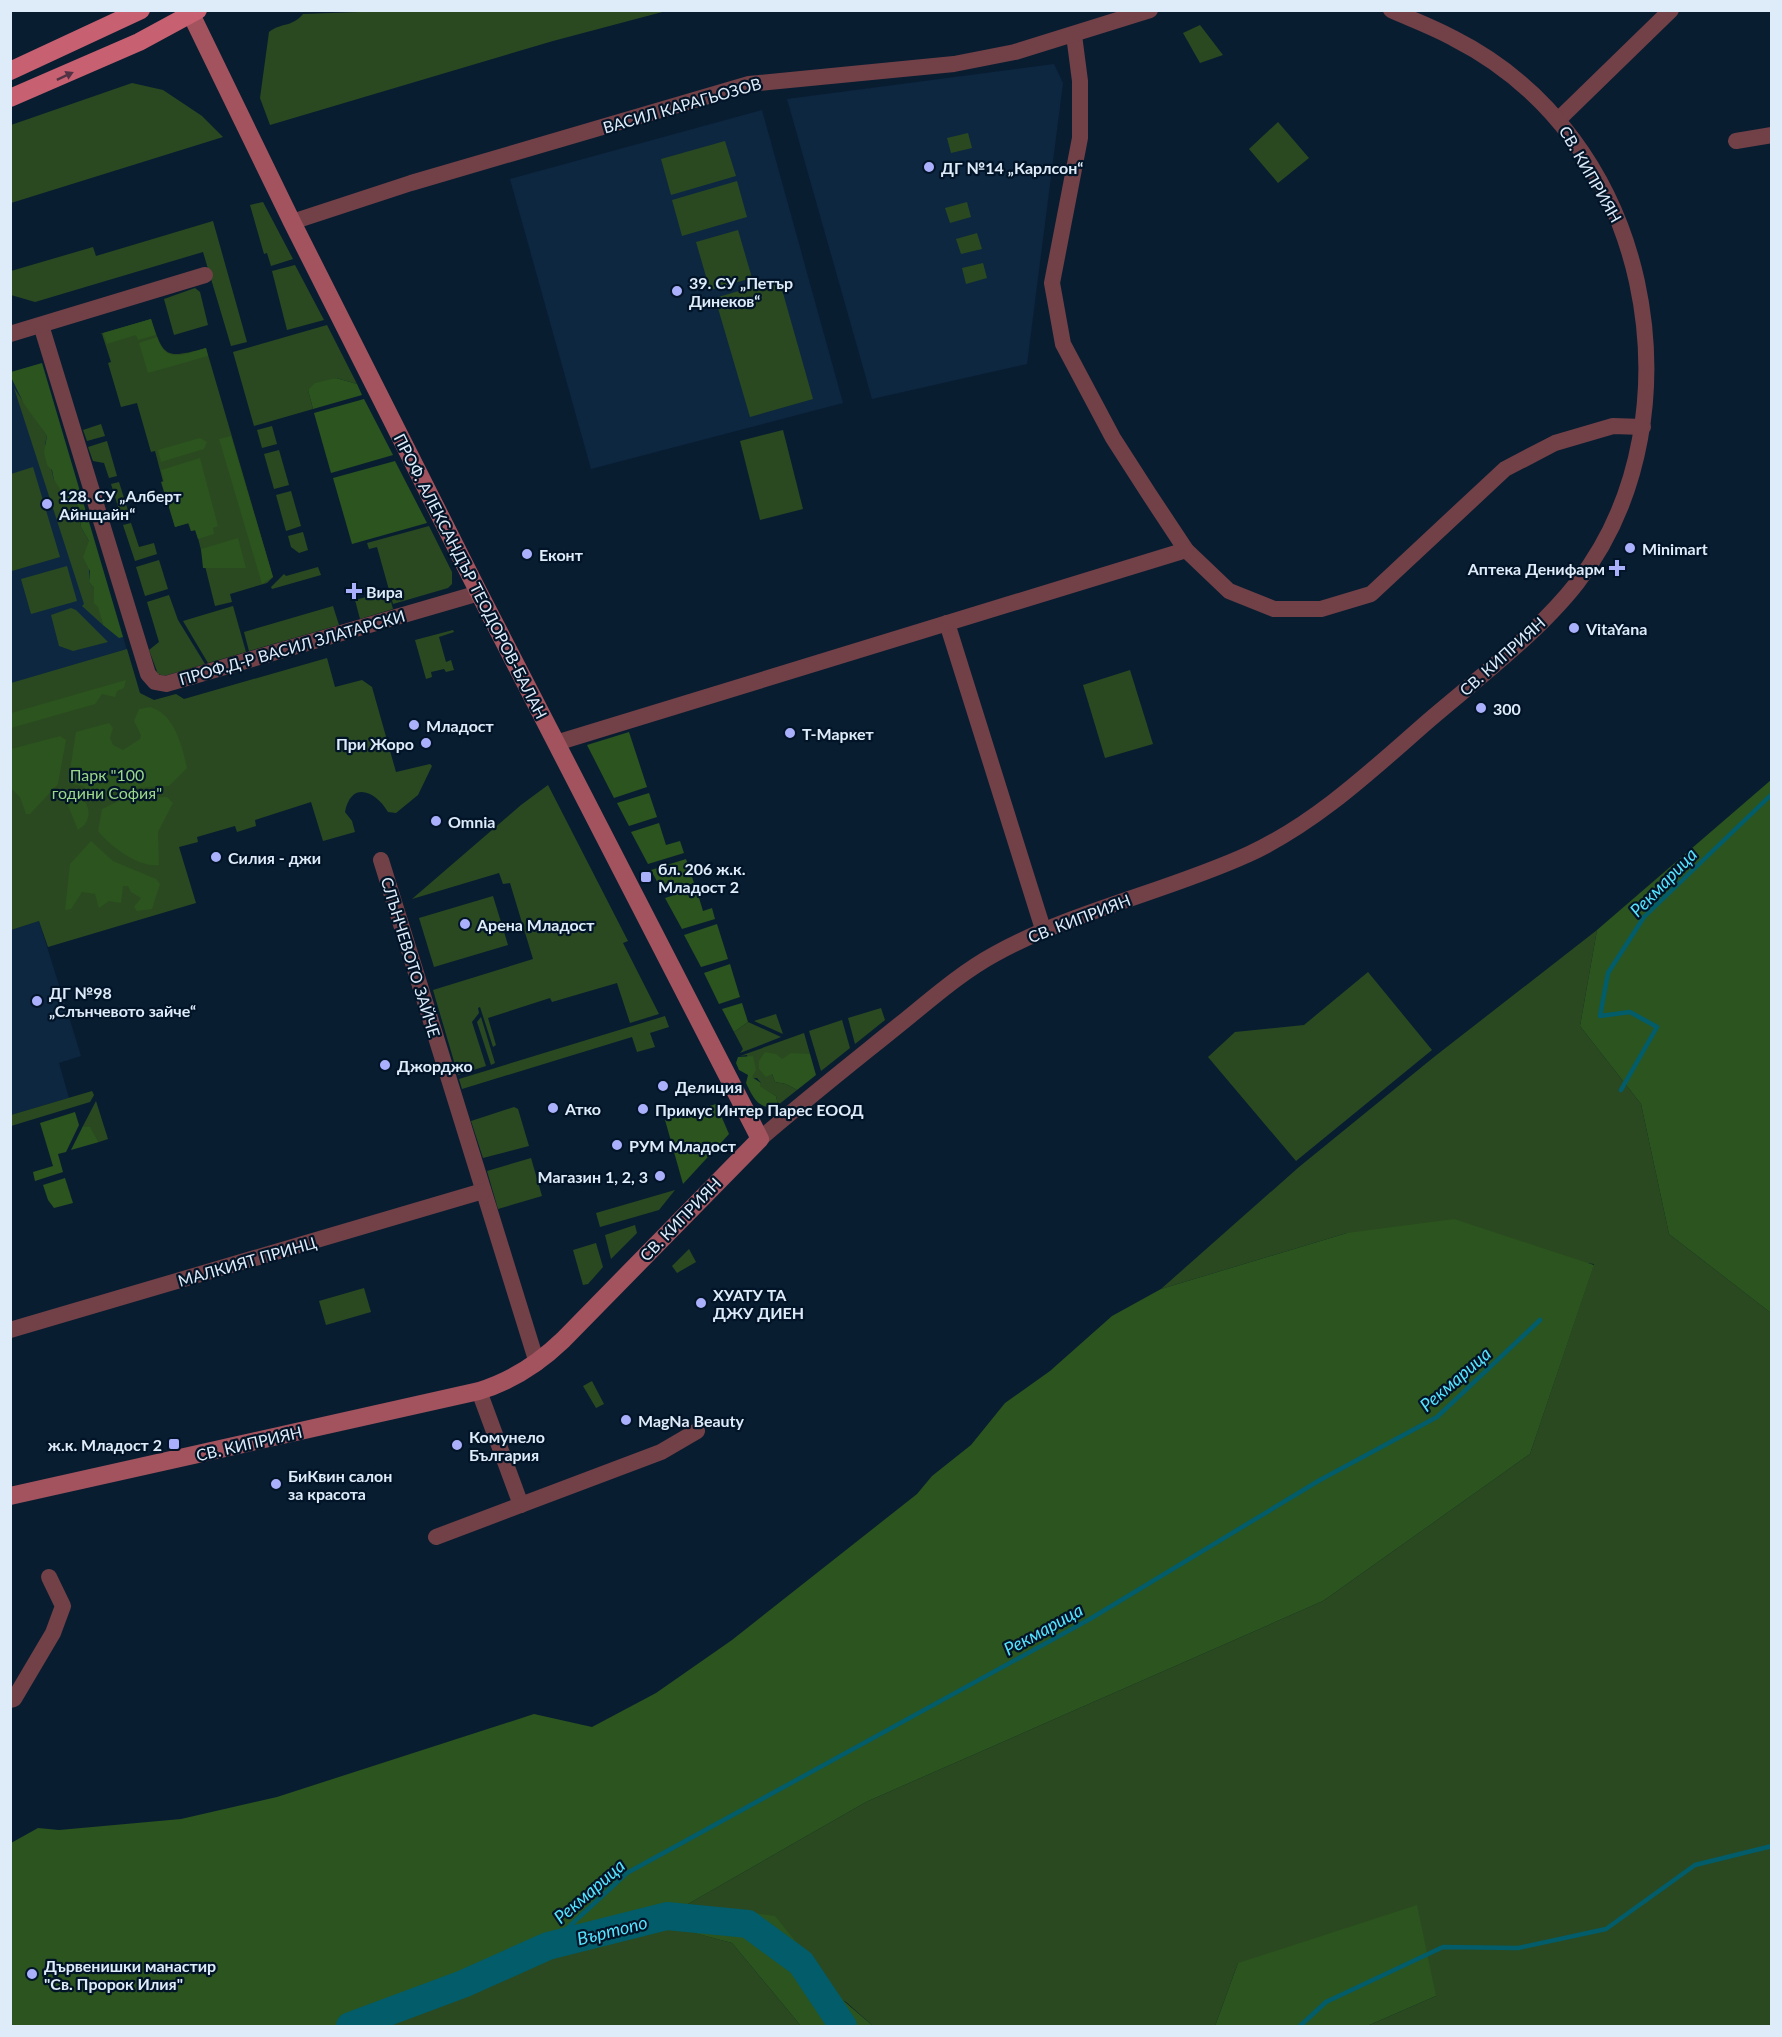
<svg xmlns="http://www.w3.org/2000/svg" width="1782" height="2037" font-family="Lato,sans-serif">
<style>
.built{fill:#0d2740}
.green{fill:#2a4920}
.forest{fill:#2c541e}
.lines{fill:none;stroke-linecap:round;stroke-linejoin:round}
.stream{stroke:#025c6a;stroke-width:4.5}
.river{stroke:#025c6a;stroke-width:28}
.street{stroke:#724047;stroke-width:16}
.secondary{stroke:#a2535e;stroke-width:18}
.primary{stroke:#c76070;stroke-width:18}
.oneway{fill:#513244}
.poi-dot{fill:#aab0fb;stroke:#021427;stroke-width:2}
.labels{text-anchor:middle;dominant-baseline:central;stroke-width:4.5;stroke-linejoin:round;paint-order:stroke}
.street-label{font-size:16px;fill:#deebf9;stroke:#021427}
.poi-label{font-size:16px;font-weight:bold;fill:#deebf9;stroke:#021427;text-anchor:start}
.park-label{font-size:16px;fill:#9ad788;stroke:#021427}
.water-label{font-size:18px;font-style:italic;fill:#56e3fd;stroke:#021427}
</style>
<rect width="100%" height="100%" fill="#091d31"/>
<g class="built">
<polygon points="1054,64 1063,83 1027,364 872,399 787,99"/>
<polygon points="762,110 843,403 591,469 510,179"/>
<polygon points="42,363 132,667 11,703 11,372"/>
<polygon points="39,921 81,1056 59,1063 69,1098 11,1115 11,930"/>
</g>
<g class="green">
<path d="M387,11V10L666,11L553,41L270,125L260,98L269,32C282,22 291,28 303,14Z"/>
<polygon points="1200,25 1223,55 1200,63 1183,33"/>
<polygon points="132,83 163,90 202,116 223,137 11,203 11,125"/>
<polygon points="1278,122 1309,158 1278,183 1249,149"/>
<polygon points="968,133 972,148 951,153 947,138"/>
<polygon points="725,141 736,176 671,195 661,159"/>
<polygon points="737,181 747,217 682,236 672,200"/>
<polygon points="263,202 293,259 271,266 267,253 264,254 250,205"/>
<polygon points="967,202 971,217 950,223 945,208"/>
<polygon points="213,221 247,342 231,346 203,252 35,302 11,295 11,271 93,247 96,256"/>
<polygon points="738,230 752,278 710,290 696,242"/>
<polygon points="977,233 982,249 961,254 956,239"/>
<polygon points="983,263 987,278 966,284 962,268"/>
<polygon points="295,265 324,320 287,330 272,271"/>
<polygon points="779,279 813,399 750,417 715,298"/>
<polygon points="195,288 200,292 208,325 174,335 164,299"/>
<path d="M151,319C164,358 165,359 206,348L273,577L267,583L230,594L232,602L215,606L196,530L191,531L188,523L175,527L155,451L151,452L137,403L121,407L108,363L111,362L102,334H100Z"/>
<polygon points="327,325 357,384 336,378 308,390 313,409 254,426 233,352"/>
<polygon points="14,388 47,436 45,444 54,480 78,506 81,527 89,541 89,582 94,588 103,625 82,606 84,604"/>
<polygon points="101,424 105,436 87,441 83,430"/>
<polygon points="272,426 277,444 262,448 257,430"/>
<polygon points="783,430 803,509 760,520 740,441"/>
<polygon points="107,441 117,476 109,478 104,463 93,461 88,447"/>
<polygon points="279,450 289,485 274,489 264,454"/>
<polygon points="33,467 60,557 12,571 11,474"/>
<polygon points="119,482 130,517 122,519 111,484"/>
<polygon points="291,491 301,526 286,531 276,495"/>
<polygon points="131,523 139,547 154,543 157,554 135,561 123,525"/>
<polygon points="429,526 452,572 452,584 448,588 393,604 377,547 369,549 367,543"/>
<polygon points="303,532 308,550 299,553 291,547 288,536"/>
<polygon points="159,560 168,589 145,596 136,567"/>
<polygon points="67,566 77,601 31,614 21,579"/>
<polygon points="318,567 321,575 272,589 271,587 284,574 286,576"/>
<polygon points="388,591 393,609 360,619 355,600"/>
<polygon points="169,595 178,620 205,664 164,676 158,674 149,650 159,642 147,602"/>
<polygon points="233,606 246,652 208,663 183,621"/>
<polygon points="333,606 339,625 249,651 244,632"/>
<polygon points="71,608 76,610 108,642 73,651 59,646 51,615"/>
<polygon points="453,630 454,632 439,637 446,662 451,660 454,670 446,672 444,669 431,672 432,677 426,679 415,640"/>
<path d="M127,649L140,693L154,700L176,694L184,699L327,658L335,687L362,680L372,687L396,772L430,764L432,766L418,795L396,813L388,812C376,791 351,780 345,812L352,821L355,832L323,841L311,802L255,820L256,826L237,832L235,826L197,837L198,842L179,847L196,903L48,947L39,921L11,930V683Z"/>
<polygon points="1130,670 1153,744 1105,758 1083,685"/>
<polygon points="548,785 628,941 623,943 659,1014 630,1023 617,983 552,1002 550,998 488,1018 496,1045 493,1047 480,1007 478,1008 479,1013 472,1022 486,1066 458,1075 433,990 533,959 510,883 503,884 499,873 412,899 521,805"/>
<polygon points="493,896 508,945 434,967 419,918"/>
<polygon points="1597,930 1580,1026 1641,1104 1669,1234 1771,1313 1771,2026 1367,2026 1436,1996 1238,1963 1215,2026 873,2026 846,2002 704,1906 669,1926 732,1943 801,2026 350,2026 463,1984 548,1946 667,1916 866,1802 1323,1601 1530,1454 1594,1264 1347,1233 1161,1289 1299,1167 1434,1057"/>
<polygon points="1368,972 1432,1050 1296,1161 1208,1057 1235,1032 1304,1025"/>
<polygon points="881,1008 885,1020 855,1044 848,1018"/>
<polygon points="776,1014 783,1034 754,1021"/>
<polygon points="665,1016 669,1027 650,1033 655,1047 637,1052 632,1037 462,1089 459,1079"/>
<polygon points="481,1017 495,1063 491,1065 477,1022"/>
<polygon points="842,1020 850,1048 821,1071 809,1031"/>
<polygon points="748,1022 781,1037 740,1053 743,1049 734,1032"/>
<path d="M804,1033L810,1054C791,1054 783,1058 772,1074L775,1082L786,1084L797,1090L778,1105L776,1096L759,1086L761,1083L757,1078H752L747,1055L740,1056Z"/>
<polygon points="92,1091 94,1095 90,1102 11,1126 11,1115"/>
<polygon points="96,1101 108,1139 99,1142 90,1128 83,1126"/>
<polygon points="514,1107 518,1109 529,1146 483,1158 471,1121"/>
<polygon points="531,1158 542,1196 498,1209 487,1171"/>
<polygon points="675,1190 659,1210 600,1227 596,1213"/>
<polygon points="635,1225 637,1233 611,1259 605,1235"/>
<polygon points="596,1243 603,1267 588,1284 583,1285 573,1250"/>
<polygon points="689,1249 696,1262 677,1273 672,1266"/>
<polygon points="364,1288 371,1312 326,1325 319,1301"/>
<polygon points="592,1381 604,1404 596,1408 583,1386"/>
</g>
<g class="forest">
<polygon points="151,319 156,335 138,340 136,335 107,344 103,333"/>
<path d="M157,337C166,365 184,354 206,348L208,356L148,373L139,343Z"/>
<polygon points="42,363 123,637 119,638 103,625 98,607 94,603 94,588 89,582 90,571 83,557 89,541 81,527 78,506 62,492 54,480 52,470 47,465 44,452 47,436 24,404 11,377 11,372"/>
<polygon points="336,378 357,384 362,395 313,409 308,390 315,383"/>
<polygon points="364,399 393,455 331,473 314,413"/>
<polygon points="231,436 273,577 262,584 219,439"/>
<polygon points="200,438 207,442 204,449 161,462 158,450"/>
<polygon points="200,458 218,526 213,528 214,534 198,539 195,530 191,531 189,523 175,527 161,482 164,481 161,470"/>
<polygon points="395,461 427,523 352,544 333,478"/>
<polygon points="238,538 246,568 203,568 201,549"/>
<polygon points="126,680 124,688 117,691 115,697 102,694 95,704 11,728 11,713"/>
<path d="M150,707C175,714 182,746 187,768L169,786L123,789L97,800L83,786L68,783L76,732L109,723L113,728L110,738L113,745L123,750L140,739L141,735L134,721L139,709Z"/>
<polygon points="629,732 647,787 614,798 587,745"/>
<polygon points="60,736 66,740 58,784 30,814 26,814 20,797 11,788 11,749"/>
<polygon points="1771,780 1771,1313 1669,1234 1641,1104 1580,1026 1597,930"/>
<polygon points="649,793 657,817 629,826 617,803"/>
<path d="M76,795L86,803C91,814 89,823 78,830L64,796Z"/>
<path d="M167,797L173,803L158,832L159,865C139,868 110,846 98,831L102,809L125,798Z"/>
<polygon points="659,823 666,845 680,841 684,853 648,864 631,832"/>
<polygon points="91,841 113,861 156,879 160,884 152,909 137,911 134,907 141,898 131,892 128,886 123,886 121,903 109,901 99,908 95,894 82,892 71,909 65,910 70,864"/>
<polygon points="686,859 694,883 663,893 651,870"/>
<polygon points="696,888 703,911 712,908 715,919 682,929 665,898"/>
<polygon points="717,924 728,959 701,967 684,935"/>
<polygon points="730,964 740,997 719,1004 704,973"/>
<polygon points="742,1003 748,1022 734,1032 722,1009"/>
<polygon points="765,1052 776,1054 782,1059 791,1053 810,1054 816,1075 797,1090 786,1084 775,1082 772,1074 766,1077 759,1069 759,1061"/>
<path d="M753,1056L756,1070L752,1077L761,1083L760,1086L776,1096L778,1105C760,1112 753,1098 746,1083L748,1075L739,1070L736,1063L738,1057Z"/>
<polygon points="716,1104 729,1134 683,1184 665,1120"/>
<polygon points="75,1112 79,1125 66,1152 58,1154 63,1172 35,1181 33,1172 53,1166 40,1123"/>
<polygon points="83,1126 90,1127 99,1142 71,1150"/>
<polygon points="65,1178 73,1203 54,1208 48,1200 43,1185"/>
<polygon points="1454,1219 1594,1265 1530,1454 1323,1601 866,1802 667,1916 548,1946 463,1984 350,2026 11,2026 11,1843 38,1828 59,1830 181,1819 277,1797 534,1714 592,1727 656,1693 732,1640 917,1494 932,1476 971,1445 1005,1403 1050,1371 1112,1316 1161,1289 1347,1233"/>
<polygon points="1417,1905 1436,1996 1367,2026 1215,2026 1238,1963"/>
<polygon points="703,1906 775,1916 845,2002 873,2026 801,2026 732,1943 668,1926"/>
</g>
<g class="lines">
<g class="stream">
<polyline points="1621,1090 1657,1027 1630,1012 1600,1016 1608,973 1644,917 1772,794"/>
<polyline points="548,1946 627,1873 1090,1619 1320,1480 1437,1417 1540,1320"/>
<polyline points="1300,2026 1326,2002 1443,1947 1518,1948 1606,1929 1695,1865 1772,1846"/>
</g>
<polyline class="river" points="350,2026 463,1984 548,1946 667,1916 748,1924 801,1963 843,2026"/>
<g class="street">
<polyline points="1074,35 1080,81 1080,138 1052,283 1063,344 1113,438 1149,494 1186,550 1229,591 1274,609 1321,609 1371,594 1505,469 1555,443 1613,426 1643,427"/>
<polyline points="1559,119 1671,10"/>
<polyline points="1736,141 1772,135"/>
<polyline points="292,222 411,183 749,84 954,64 1015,52 1150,10"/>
<polyline points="41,325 148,674 155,682 166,684 479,593"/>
<polyline points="10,334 205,275"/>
<polyline points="947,623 1043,929"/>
<polyline points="556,743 1186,550"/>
<polyline points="381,860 537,1363"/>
<path d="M760,1139C805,1100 852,1063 899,1025C929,1001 960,973 995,954C1075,910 1166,892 1249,854C1316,823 1372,770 1427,722C1476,680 1538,633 1577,583C1643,498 1659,384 1637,282C1614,177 1550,87 1453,38C1433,27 1411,19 1391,10"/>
<polyline points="10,1330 483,1191"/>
<polyline points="479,1391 521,1505"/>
<polyline points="436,1537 661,1452 697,1431"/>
<polyline points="10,1700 14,1699 53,1633 63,1606 49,1577"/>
</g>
<path class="secondary" d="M10,1496L479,1391C512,1381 538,1364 563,1340L760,1139L479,593L292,222L189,10"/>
<g class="primary">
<polyline points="10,71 141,10"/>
<polyline points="10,98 139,42 198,10"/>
</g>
</g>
<defs><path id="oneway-solid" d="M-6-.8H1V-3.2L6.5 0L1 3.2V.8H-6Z" transform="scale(1.5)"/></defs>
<use class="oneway" href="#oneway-solid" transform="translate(65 76) rotate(-25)"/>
<g class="poi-dot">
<circle cx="929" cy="167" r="6"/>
<circle cx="677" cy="291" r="6"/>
<circle cx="47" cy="504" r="6"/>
<circle cx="1630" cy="548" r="6"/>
<circle cx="527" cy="554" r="6"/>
<path d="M1614 559h6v6h6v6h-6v6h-6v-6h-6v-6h6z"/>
<path d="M351 582h6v6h6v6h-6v6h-6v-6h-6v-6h6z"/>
<circle cx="1574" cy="628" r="6"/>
<circle cx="1481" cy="708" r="6"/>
<circle cx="414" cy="725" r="6"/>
<circle cx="790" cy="733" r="6"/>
<circle cx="426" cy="743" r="6"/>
<circle cx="436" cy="821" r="6"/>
<circle cx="216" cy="857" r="6"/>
<rect x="640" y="871" width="12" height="12" rx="3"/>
<circle cx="465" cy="924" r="6"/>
<circle cx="37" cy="1001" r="6"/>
<circle cx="385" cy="1065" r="6"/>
<circle cx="663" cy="1086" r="6"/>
<circle cx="553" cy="1108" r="6"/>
<circle cx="643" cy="1109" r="6"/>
<circle cx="617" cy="1145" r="6"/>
<circle cx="660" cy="1176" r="6"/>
<circle cx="701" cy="1303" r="6"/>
<circle cx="626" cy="1420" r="6"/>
<rect x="168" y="1438" width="12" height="12" rx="3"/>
<circle cx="457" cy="1445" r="6"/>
<circle cx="276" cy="1484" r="6"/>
<circle cx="32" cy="1974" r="6"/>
</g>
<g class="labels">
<g class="street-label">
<text transform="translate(682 105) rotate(-16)">ВАСИЛ КАРАГЬОЗОВ</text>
<text transform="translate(1591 174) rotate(60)">СВ. КИПРИЯН</text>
<text transform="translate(471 576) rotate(63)">ПРОФ. АЛЕКСАНДЪР ТЕОДОРОВ-БАЛАН</text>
<text transform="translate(292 647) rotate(-16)">ПРОФ.Д-Р ВАСИЛ ЗЛАТАРСКИ</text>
<text transform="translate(1502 656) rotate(-42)">СВ. КИПРИЯН</text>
<text transform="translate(1079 918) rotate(-21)">СВ. КИПРИЯН</text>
<text transform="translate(411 957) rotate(73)">СЛЪНЧЕВОТО ЗАЙЧЕ</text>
<text transform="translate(680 1219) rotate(-46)">СВ. КИПРИЯН</text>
<text transform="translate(247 1261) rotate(-16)">МАЛКИЯТ ПРИНЦ</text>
<text transform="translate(249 1443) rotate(-13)">СВ. КИПРИЯН</text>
</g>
<g class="poi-label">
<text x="941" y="167">ДГ №14 „Карлсон“</text>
<text x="689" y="282">39. СУ „Петър<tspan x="689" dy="18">Динеков“</tspan></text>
<text x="59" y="495">128. СУ „Алберт<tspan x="59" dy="18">Айнщайн“</tspan></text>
<text x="1642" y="548">Minimart</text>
<text x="539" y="554">Еконт</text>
<text x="1605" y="568" text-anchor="end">Аптека Денифарм</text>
<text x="366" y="591">Вира</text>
<text x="1586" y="628">VitaYana</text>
<text x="1493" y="708">300</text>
<text x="426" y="725">Младост</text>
<text x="802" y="733">Т-Маркет</text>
<text x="414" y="743" text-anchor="end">При Жоро</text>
<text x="448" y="821">Omnia</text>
<text x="228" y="857">Силия - джи</text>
<text x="658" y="868">бл. 206 ж.к.<tspan x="658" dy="18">Младост 2</tspan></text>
<text x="477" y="924">Арена Младост</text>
<text x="49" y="992">ДГ №98<tspan x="49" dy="18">„Слънчевото зайче“</tspan></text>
<text x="397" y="1065">Джорджо</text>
<text x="675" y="1086">Делиция</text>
<text x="565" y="1108">Атко</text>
<text x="655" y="1109">Примус Интер Парес ЕООД</text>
<text x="629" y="1145">РУМ Младост</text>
<text x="648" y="1176" text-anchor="end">Магазин 1, 2, 3</text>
<text x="713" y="1294">ХУАТУ ТА<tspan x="713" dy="18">ДЖУ ДИЕН</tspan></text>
<text x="638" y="1420">MagNa Beauty</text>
<text x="469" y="1436">Комунело<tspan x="469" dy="18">България</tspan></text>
<text x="162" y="1444" text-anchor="end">ж.к. Младост 2</text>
<text x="288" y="1475">БиКвин салон<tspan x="288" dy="18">за красота</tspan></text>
<text x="44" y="1965">Дървенишки манастир<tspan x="44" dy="18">"Св. Пророк Илия"</tspan></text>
</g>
<g class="park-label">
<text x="107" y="774">Парк "100<tspan x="107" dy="18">години София"</tspan></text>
</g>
<g class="water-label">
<text transform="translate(1663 882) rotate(-46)">Рекмарица</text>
<text transform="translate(1455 1379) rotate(-41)">Рекмарица</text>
<text transform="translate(1043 1629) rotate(-29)">Рекмарица</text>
<text transform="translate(589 1891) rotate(-41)">Рекмарица</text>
<text transform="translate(612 1930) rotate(-14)">Въртопо</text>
</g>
</g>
<rect width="1782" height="2037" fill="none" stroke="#deebf9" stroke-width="24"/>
</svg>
